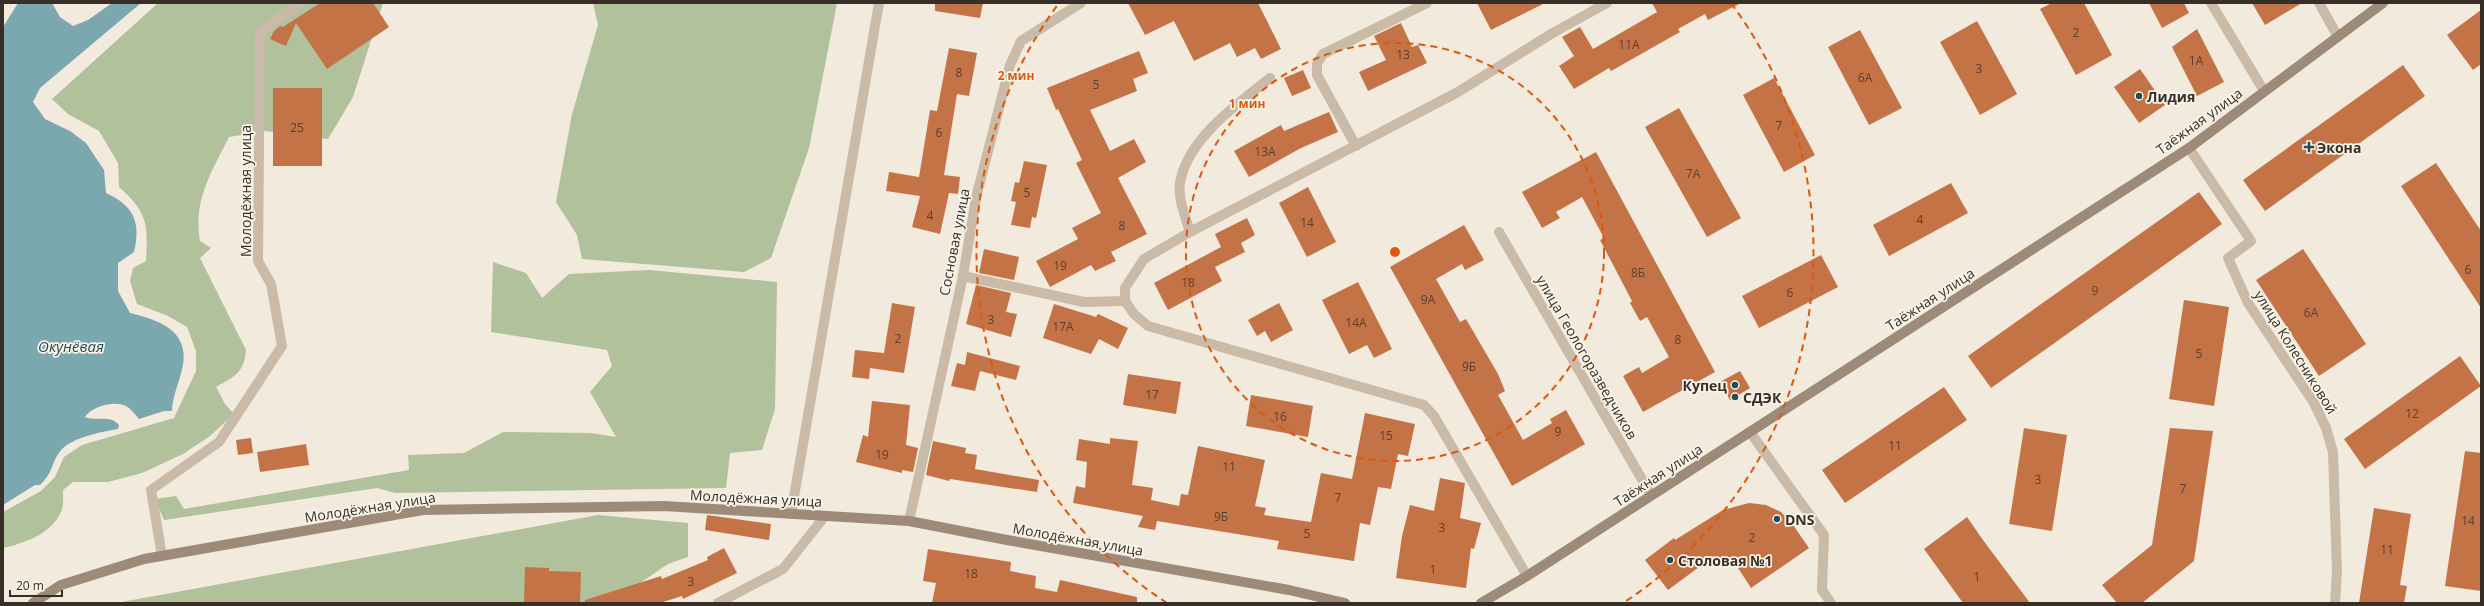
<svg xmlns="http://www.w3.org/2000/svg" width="2484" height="606" font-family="'Open Sans',sans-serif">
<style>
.green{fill:#b0c19c}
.water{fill:#7ba7ae}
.building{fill:#c47347}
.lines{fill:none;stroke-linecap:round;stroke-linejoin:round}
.street{stroke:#cabba8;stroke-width:10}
.secondary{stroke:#9d8a79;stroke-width:10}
.ring{fill:none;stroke:#df570d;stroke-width:2;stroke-dasharray:7 5}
.poi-dot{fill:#1e4e58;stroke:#f9f3e8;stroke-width:1.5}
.labels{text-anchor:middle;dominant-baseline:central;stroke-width:3.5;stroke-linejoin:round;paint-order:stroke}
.number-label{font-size:12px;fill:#5a3f30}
.poi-label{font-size:14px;font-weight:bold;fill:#372e28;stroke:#f9f3e8;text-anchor:start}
.street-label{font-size:14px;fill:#372e28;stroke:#f9f3e8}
.water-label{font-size:15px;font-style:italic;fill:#1e4e58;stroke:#f9f3e8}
.centre{fill:#df570d;stroke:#f9f3e8;stroke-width:2}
.ring-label{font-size:12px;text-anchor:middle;font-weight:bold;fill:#df570d;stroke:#f9f3e8;stroke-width:3.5;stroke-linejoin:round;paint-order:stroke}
</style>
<rect width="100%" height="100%" fill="#f2eadc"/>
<g class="green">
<path d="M158,3H383L353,97L328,139L265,131L229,137C211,173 193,200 200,241L211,248L200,258L246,350C244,373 235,376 216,387L225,404L234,414L210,436L183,454L142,473L108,482H73L63,490C63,497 64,506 61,512C51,534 25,543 3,548V512L41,491L55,477L64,457L82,445L174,418L196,371V351L187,327L168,316L137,304L130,281L133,268L146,261C148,224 148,213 119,187L118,163L99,131L68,114L52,99Z"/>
<polygon points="593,3 837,3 809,148 771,258 744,272 582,259 577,235 556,202 572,114 598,25"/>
<polygon points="493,262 526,273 542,298 569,274 649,270 777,282 775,409 762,450 730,453 726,488 395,493 377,488 164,520 155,499 176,496 184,509 409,470 408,455 464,453 503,432 591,433 616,437 590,392 612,366 607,350 491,332"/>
<polygon points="598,515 688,523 688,557 668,564 640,583 596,603 116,603"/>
</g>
<path class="water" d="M18,3H52L60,17L73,26L88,20L112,3H141L40,88L33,102L45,119L70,131L86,143L104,170L106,193C134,206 141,222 134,252L118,263V291L130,313C163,321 193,333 181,373C178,386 172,398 172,411H164L139,419C136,415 131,409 126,406C114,400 91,407 85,417C96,422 110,414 119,425L118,429C101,432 68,438 59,453C50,466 54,471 40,485H35L3,505V27Z"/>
<g class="building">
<polygon points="320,3 373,3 389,27 327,69 296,23 286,46 270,39 274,31 280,26 283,27"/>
<polygon points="935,3 983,3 980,18 935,11"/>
<polygon points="1128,3 1258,3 1281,49 1261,59 1255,48 1237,57 1230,43 1194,61 1174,21 1145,35"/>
<polygon points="1477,3 1545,3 1491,30"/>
<polygon points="1652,3 1741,3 1708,20 1705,14 1678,29 1680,32 1611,71 1609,68 1574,89 1559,66 1574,56 1562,37 1580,27 1593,49 1657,12"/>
<polygon points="2052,3 2084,3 2112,55 2076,75 2040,9"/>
<polygon points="2149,3 2184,3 2189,13 2162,28"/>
<polygon points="2252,3 2302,3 2265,25"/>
<polygon points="2481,10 2481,64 2473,70 2447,35"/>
<polygon points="1977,21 2017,94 1980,115 1940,42"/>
<polygon points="1401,23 1412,47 1418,45 1427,63 1368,91 1359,72 1386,60 1374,36"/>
<polygon points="2197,29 2224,82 2197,96 2172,47"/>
<polygon points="1860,30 1902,108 1869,125 1828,47"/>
<polygon points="949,48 977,53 969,96 957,94 944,175 960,177 958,194 949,193 940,234 912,227 920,196 886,191 889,172 919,177 930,110 937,111"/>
<polygon points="1139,51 1148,73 1133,79 1137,91 1090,110 1110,151 1134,139 1146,162 1118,178 1147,234 1111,252 1116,261 1095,271 1091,265 1050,287 1036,261 1078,239 1072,228 1101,213 1076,163 1082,160 1058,109 1056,110 1047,88"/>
<polygon points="2403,65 2425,96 2265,211 2243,180"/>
<polygon points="2140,69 2165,105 2139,123 2114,87"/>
<polygon points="1303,70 1311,88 1292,96 1284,78"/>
<polygon points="1774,78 1815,155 1784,172 1743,95"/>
<rect x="273" y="88" width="49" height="78"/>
<polygon points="1679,108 1741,218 1707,237 1645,127"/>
<polygon points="1329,112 1338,132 1301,148 1249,177 1234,151 1281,125 1284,131"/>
<polygon points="1596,152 1715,372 1643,412 1623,376 1639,367 1642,373 1669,357 1647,317 1640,321 1630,303 1632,301 1600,240 1604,238 1582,197 1556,212 1560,218 1542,228 1522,192"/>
<polygon points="1024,161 1047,165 1036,218 1032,217 1030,228 1011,225 1016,202 1011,201 1015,182 1019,183"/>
<polygon points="2436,163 2481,231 2481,308 2401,186"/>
<polygon points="1951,183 1968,213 1889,256 1873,225"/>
<polygon points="1308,187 1336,242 1307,257 1279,203"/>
<polygon points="2199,192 2222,224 1991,388 1968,356"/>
<polygon points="1247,218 1255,235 1241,243 1245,252 1215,267 1222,281 1168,310 1154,283 1221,247 1215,234"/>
<polygon points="1464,225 1484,260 1465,270 1462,264 1436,279 1460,322 1466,319 1498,374 1505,391 1498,395 1523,440 1552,423 1550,419 1566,410 1585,444 1512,486 1390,267"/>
<polygon points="984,249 1019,257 1014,280 979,273"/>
<polygon points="2303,249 2366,344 2319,376 2256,280"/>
<polygon points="1821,255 1838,287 1759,328 1742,296"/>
<polygon points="1358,282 1392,349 1374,358 1367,345 1349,354 1322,300"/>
<polygon points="976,285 1011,293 1006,312 1017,314 1011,337 966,324"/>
<polygon points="2184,300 2229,307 2214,406 2169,399"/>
<polygon points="892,303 915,307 904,373 870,368 869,379 852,377 855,350 884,353"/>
<polygon points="1279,303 1293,330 1271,342 1265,331 1257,336 1248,320"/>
<polygon points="1054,304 1096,317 1098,314 1128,328 1118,349 1099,339 1091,354 1043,338"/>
<polygon points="967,352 1020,366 1016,380 980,371 975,391 951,386 957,363 965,365"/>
<polygon points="2460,356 2481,386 2365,469 2344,439"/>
<polygon points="1740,371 1750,388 1730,400 1720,382"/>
<polygon points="1128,374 1181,382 1176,414 1123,405"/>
<polygon points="1944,387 1967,420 1845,503 1822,470"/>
<polygon points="1251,395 1313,406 1308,437 1246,426"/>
<polygon points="872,401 910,405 906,445 918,448 913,472 902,470 902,473 856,462 863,435 868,437"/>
<polygon points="1365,413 1415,424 1408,456 1398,454 1391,489 1378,487 1370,525 1360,523 1354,561 1277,549 1279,541 1157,521 1155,530 1138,527 1143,516 1073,503 1076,486 1085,488 1087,462 1076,460 1079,439 1110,444 1110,438 1138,441 1132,485 1153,488 1151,500 1179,506 1181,494 1188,495 1198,446 1265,460 1255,506 1266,508 1264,515 1311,522 1321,473 1352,479"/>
<polygon points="2024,428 2067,435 2052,531 2009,524"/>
<polygon points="2170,428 2213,431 2194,561 2142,603 2117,603 2102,585 2152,545"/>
<polygon points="251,438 253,453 238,455 236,440"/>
<polygon points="933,441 966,448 965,453 977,455 975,469 1039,480 1037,492 950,479 949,481 926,475"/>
<polygon points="306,444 309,465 260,472 257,452"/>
<polygon points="2465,451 2481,453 2481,591 2445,586"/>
<polygon points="1440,478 1465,483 1460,518 1481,523 1474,549 1471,548 1466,588 1396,578 1402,536 1410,505 1434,511"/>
<polygon points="1749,503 1766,505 1781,512 1791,522 1809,548 1751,588 1731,557 1720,565 1714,556 1668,590 1645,560 1674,538 1675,540 1723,510"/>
<polygon points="2374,508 2411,514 2400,585 2407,586 2404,603 2359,603"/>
<polygon points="707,515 771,524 769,540 705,530"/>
<polygon points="1967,517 1983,540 2030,603 1963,603 1924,549"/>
<polygon points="724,548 737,573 683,599 682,596 660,603 585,603 585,600 661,576 662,579 708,560 707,557"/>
<polygon points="928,549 1011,562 1010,571 1036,576 1035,588 1057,592 1060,580 1137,597 1137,603 932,603 936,583 923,581"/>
<polygon points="525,567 549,568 549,571 581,572 580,603 524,603"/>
</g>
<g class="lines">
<g class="street">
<polyline points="2211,3 2264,91"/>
<polyline points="2319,3 2338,37"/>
<polyline points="1356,146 1317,75 1317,64 1323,54 1427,3"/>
<polyline points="2189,148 2251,241 2228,258 2248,303 2314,403 2326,428 2333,452 2337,572 2335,603"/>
<path d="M1190,232C1185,215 1176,195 1181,178C1191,136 1239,103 1270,78"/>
<polyline points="1499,232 1651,495"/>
<polyline points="963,276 1084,302 1125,301"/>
<polyline points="1750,432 1824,535 1822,590 1831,603"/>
<polyline points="791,514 879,3"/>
<polyline points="909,521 963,276 976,198 1010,65 1021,41 1081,3"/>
<polyline points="162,556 151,490 219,442 282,346 271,284 258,261 260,33 300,3"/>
<polyline points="1527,576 1434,416 1424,405 1148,326 1134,314 1125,301 1125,288 1144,259 1190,232 1458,92 1551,34 1607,3"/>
<polyline points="718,603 783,569 825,516"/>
</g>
<g class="secondary">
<polyline points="33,603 61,585 144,559 423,510 664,506 909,521 1007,540 1289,590 1345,603"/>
<polyline points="1481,603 1527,576 2189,148 2383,3"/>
</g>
</g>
<g class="ring">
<circle cx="1395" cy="252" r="209"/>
<path d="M1167 603A418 418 0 0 1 1059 3M1731 3A418 418 0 0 1 1623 603"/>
</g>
<g class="poi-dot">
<circle cx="2139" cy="96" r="4"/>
<path d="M2307 141h4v4h4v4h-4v4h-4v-4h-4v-4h4z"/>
<circle cx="1735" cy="385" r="4"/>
<circle cx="1735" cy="397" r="4"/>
<circle cx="1777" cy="519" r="4"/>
<circle cx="1670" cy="560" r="4"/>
</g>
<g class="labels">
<g class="number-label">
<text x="2076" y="32">2</text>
<text x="1629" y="44">11А</text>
<text x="1403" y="54">13</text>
<text x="2196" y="60">1А</text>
<text x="1979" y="68">3</text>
<text x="959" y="72">8</text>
<text x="1865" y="77">6А</text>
<text x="1096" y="84">5</text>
<text x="1779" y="125">7</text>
<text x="297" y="127">25</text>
<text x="939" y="132">6</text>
<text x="1265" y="151">13А</text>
<text x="1693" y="173">7А</text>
<text x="1027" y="192">5</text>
<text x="930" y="215">4</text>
<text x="1920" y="219">4</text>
<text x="1307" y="222">14</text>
<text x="1122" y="225">8</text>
<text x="1060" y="265">19</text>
<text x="2468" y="269">6</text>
<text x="1638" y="272">8Б</text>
<text x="1188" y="282">18</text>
<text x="2095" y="290">9</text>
<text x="1790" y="292">6</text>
<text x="1428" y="299">9А</text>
<text x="2311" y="312">6А</text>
<text x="991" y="319">3</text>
<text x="1356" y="322">14А</text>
<text x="1063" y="326">17А</text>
<text x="898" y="338">2</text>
<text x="1678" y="339">8</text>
<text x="2199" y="353">5</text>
<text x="1469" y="366">9Б</text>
<text x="1152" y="394">17</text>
<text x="2412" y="413">12</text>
<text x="1280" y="416">16</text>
<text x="1558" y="431">9</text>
<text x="1386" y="435">15</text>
<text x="1895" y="445">11</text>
<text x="882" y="454">19</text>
<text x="1229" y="466">11</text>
<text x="2038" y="479">3</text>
<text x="2183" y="488">7</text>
<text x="1338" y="497">7</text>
<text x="1221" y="516">9Б</text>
<text x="2468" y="520">14</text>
<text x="1442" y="527">3</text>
<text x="1307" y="533">5</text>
<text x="1752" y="537">2</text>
<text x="2387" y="549">11</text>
<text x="1433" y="569">1</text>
<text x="971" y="573">18</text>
<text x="1977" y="576">1</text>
<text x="691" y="581">3</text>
</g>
<g class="poi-label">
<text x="2147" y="96">Лидия</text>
<text x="2317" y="147">Экона</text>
<text x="1727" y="385" text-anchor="end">Купец</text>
<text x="1743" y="397">СДЭК</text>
<text x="1785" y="519">DNS</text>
<text x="1678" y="560">Столовая №1</text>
</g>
<g class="street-label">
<text transform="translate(2199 121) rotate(-36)">Таёжная улица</text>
<text transform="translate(245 191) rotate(-90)">Молодёжная улица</text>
<text transform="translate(954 242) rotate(-79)">Сосновая улица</text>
<text transform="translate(1930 299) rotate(-33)">Таёжная улица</text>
<text transform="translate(2296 352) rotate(58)">улица Колесниковой</text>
<text transform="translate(1587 357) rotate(60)">улица Геологоразведчиков</text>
<text transform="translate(1658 475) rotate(-33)">Таёжная улица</text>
<text transform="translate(756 498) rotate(3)">Молодёжная улица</text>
<text transform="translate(370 507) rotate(-9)">Молодёжная улица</text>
<text transform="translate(1078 539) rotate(10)">Молодёжная улица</text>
</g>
<g class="water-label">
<text x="71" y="346">Окунёвая</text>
</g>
</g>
<circle cx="1395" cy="252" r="6" class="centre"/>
<g class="ring-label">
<text x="1016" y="80">2 мин</text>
<text x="1247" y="108">1 мин</text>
</g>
<rect width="2484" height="606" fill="none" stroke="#372e28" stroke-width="8"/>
<path d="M10 590v6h52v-6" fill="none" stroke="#372e28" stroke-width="2"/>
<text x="16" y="590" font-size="12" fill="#372e28" stroke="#f9f3e8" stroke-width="3" paint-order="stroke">20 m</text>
</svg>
